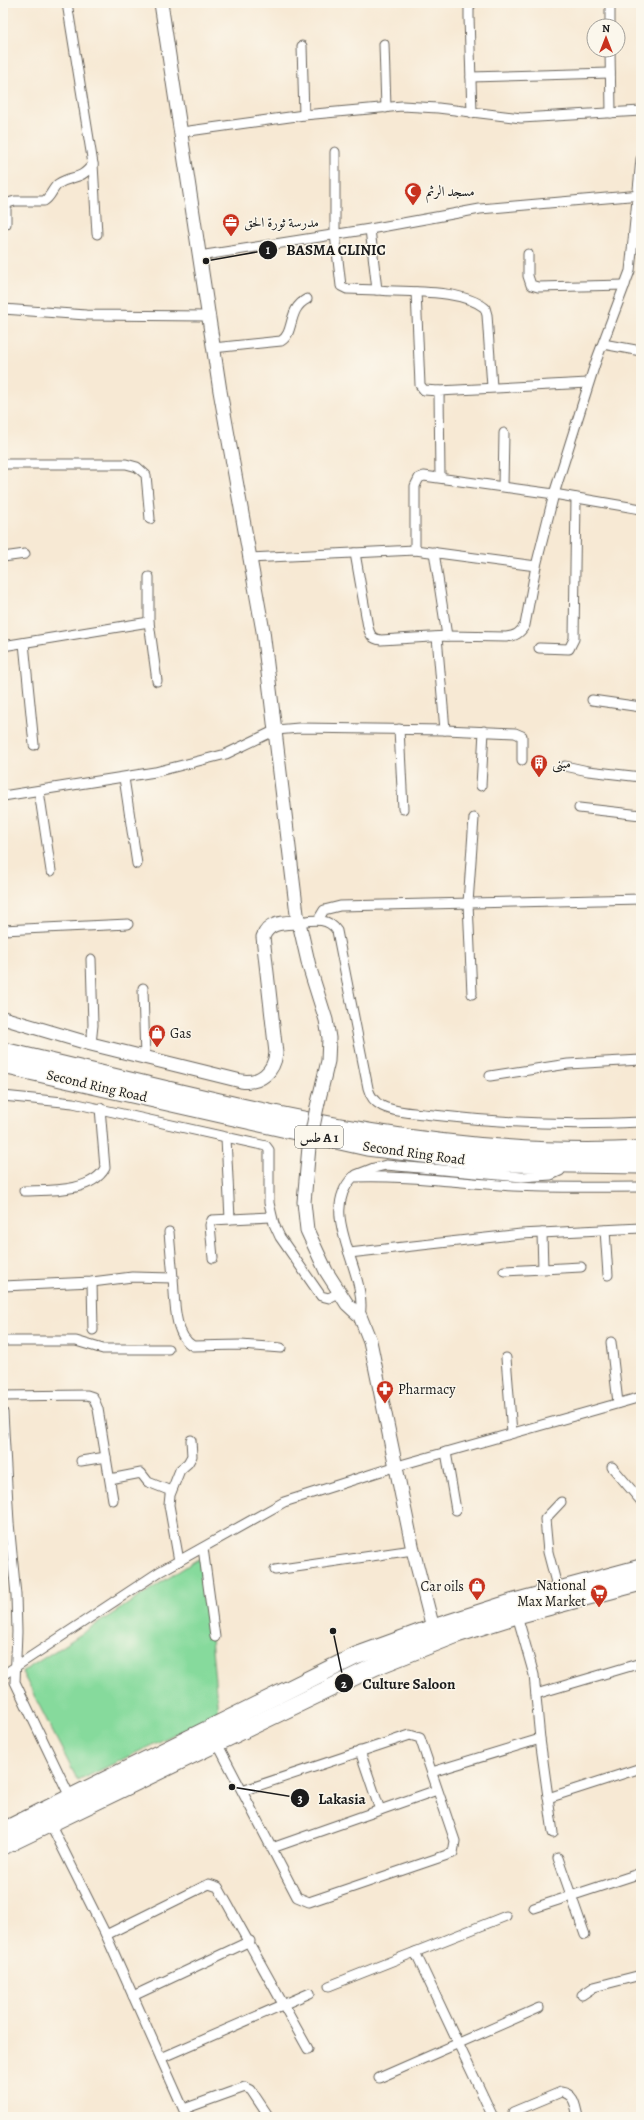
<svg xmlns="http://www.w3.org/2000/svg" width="644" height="2120" font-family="Alegreya,Amiri,serif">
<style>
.green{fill:#86da9c;stroke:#517b5c}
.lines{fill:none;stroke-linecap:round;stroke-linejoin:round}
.street-casing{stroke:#69645c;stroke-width:11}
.secondary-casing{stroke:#69645c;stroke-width:15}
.highway-casing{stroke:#69645c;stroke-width:19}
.street{stroke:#fff;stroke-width:9}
.secondary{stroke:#fff;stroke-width:13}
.highway{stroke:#fff;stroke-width:17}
.secondary-bridge-casing{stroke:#69645c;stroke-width:15;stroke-linecap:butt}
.secondary-bridge{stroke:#fff;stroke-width:13}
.labels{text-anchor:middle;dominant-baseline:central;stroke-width:3;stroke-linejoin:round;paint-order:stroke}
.shield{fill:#fbf7ec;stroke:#5f5e5a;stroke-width:1}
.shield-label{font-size:13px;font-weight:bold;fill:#1c1c1c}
.poi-label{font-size:14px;fill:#1c1c1c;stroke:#fbf7ec;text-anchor:start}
.street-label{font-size:14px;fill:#1c1c1c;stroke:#fbf7ec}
.leader{fill:none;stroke:#1c1c1c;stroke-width:1.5}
.callout-dot{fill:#1c1c1c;stroke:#fbf7ec;stroke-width:1.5}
.mark-label{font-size:12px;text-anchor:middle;font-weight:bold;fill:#fff}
.callout-label{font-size:15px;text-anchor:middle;font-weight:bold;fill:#1c1c1c;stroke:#fbf7ec;stroke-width:3;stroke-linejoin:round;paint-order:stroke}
</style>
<rect width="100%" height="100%" fill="#fbf7ec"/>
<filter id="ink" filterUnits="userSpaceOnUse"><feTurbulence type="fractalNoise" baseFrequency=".025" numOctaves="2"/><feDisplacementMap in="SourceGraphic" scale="8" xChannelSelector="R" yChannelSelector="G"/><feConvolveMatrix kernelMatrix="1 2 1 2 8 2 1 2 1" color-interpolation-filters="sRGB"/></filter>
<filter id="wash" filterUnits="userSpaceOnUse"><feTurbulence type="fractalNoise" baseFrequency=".012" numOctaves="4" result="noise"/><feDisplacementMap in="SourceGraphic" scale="16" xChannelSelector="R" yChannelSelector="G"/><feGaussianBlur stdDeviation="0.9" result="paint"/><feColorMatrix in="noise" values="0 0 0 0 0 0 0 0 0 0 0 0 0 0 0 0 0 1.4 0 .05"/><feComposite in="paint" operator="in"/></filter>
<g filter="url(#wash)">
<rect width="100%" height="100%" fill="#f7e9d4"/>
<polygon class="green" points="198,1559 204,1562 218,1713 78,1781 22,1672"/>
</g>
<g filter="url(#ink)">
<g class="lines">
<g class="street-casing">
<g id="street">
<polyline points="67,3 93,164 97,234"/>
<polyline points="610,26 610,3"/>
<polyline points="384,44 386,108"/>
<polyline points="302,46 304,115"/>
<polyline points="610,50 611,113"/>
<polyline points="471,77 610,73"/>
<polyline points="472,113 469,17 469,8 472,3"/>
<polyline points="182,132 304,115 402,106 438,108 521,118 641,111"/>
<polyline points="335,152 335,234 341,286 347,289 377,290"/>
<path d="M6,224V207L8,203L15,201H44C51,197 52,189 58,184C73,174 79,182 93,164"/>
<path d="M370,229L377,290C407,293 460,288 485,308L487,315L492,387"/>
<polyline points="528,254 528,276 531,285 538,287 625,285"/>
<polyline points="199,256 370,229 480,209 641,195"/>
<polyline points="416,292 420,385 424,390 439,391"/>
<polyline points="3,309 86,315 208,316"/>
<polyline points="603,344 641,351"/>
<path d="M213,348L281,341C295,333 287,309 307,299"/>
<polyline points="3,464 126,464 137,467 146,475 150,519"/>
<polyline points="440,477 439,391 588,383"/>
<polyline points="503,486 504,433"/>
<polyline points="415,550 415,486 419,478 424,476 554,494 641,509"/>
<polyline points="434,552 447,636"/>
<path d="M355,553L368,627C370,635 372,639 381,640L447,636L506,637C516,636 520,633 525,625L536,566L554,494L595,364L630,271L641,159"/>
<polyline points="3,557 25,554"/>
<polyline points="249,558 415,550 536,566"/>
<polyline points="149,577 149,622 157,681"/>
<polyline points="437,637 445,730"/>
<polyline points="24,643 34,745"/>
<polyline points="3,646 149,622"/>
<polyline points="539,648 569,649 574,639 576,498"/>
<polyline points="592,700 641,707"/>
<polyline points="399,729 403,809"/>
<polyline points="565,766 588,771 641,777"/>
<polyline points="124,778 137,864"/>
<polyline points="481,786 484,731"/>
<polyline points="39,791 51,871"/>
<polyline points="3,796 155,772 226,754 276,730 299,728 445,730 515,733 522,736 522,760"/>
<polyline points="579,808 641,815"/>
<polyline points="318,920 324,910 340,906 641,899"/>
<path d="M299,922C314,920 328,917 337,931L368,1088C370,1096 374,1102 382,1106C396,1113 418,1113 433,1115C502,1123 572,1126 641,1122"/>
<polyline points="3,930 128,924"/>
<polyline points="143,988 145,1059"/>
<polyline points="472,994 468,903 474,818"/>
<polyline points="91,1044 93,1025 91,959"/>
<polyline points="490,1076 568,1064 641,1060"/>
<polyline points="3,1096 73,1103 266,1146 269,1150 269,1203 274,1224 280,1237 321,1296 329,1298 340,1292"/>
<polyline points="226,1138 230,1219"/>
<polyline points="356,1175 374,1168 386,1165 522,1177 551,1175 560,1171 563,1165"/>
<path d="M24,1191C48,1190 91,1193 105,1168L100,1108"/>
<polyline points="605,1230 608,1275"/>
<polyline points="542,1233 543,1269 581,1267"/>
<polyline points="349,1253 521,1234 641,1228"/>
<polyline points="213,1258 210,1225 212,1220 271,1217"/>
<polyline points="504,1271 543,1269"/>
<path d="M173,1278C175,1298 173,1335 193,1346L241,1345L281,1348"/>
<polyline points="92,1282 93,1330"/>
<polyline points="3,1286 92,1282 132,1277 173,1278 169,1232"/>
<path d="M360,1316C369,1272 316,1215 353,1177C408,1175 459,1183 513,1186C556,1188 598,1187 641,1187"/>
<polyline points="3,1341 76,1341 103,1349 168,1349"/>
<polyline points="611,1342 618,1403"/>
<polyline points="506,1358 512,1433"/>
<polyline points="3,1396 87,1395 93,1397 98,1409 113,1500"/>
<polyline points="3,1412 9,1523 16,1595 17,1632 15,1682 72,1801"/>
<polyline points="446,1452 456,1510"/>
<polyline points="81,1461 106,1457"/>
<polyline points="612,1467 641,1501"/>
<polyline points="110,1479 141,1473 148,1482 171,1491"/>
<polyline points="203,1548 215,1637"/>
<polyline points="179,1561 169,1505 170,1495 180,1470 188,1463 192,1456 191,1440"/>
<polyline points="275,1570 413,1550"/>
<polyline points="558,1590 548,1552 545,1519 561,1502"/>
<polyline points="517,1615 534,1675 540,1739 553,1833"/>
<polyline points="3,1675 159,1572 284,1502 397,1466 641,1397"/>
<polyline points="536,1694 641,1663"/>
<polyline points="217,1743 297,1897 309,1902 453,1853 455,1841 420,1738 410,1735 242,1791"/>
<polyline points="360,1751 380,1810"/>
<polyline points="432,1772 540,1739"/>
<polyline points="548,1798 641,1768"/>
<polyline points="49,1821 106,1935 187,2117"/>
<polyline points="272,1848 437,1790"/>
<polyline points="558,1858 585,1935"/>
<polyline points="534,1908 641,1873"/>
<polyline points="106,1935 209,1884 218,1887 308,2049"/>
<polyline points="415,1952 493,2117"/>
<polyline points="329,1986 506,1916"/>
<polyline points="582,1995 594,1987 641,1975"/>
<polyline points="133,1996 250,1941"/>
<polyline points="161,2058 310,1993"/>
<polyline points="379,2078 539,2008"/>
<polyline points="184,2109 245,2087 251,2090 269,2117"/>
<path d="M513,2112L561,2092C575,2094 575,2105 578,2117"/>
</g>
</g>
<g class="secondary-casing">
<g id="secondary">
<polyline points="161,3 220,391 263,631 297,914 309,966 326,1020 329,1038 328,1061 317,1107"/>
<path d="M3,1018L91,1044L241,1081C260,1084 274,1072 276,1053L263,937C269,921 285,923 299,922"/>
<polyline points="309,1147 304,1202 307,1230 326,1271 347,1304 360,1316 370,1341 413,1550 433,1628"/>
</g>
</g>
<g class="highway-casing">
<g id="highway">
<path d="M3,1051C213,1099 423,1162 641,1150"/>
<polyline points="3,1065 367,1147 496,1163 641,1165"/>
<polyline points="3,1831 356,1656 433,1628 511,1603 641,1568"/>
<polyline points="3,1846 374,1667 457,1634 517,1615 641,1582"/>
</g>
</g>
<use href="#street" class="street"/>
<use href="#secondary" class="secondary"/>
<use href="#highway" class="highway"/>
<g class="secondary-bridge-casing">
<polyline id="secondary-bridge" points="309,1147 317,1107"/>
</g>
<use href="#secondary-bridge" class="secondary-bridge"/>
</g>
</g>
<defs>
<g id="mosque-pin" transform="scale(0.9)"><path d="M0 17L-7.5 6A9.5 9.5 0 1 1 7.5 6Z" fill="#c8321e" stroke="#fbf7ec"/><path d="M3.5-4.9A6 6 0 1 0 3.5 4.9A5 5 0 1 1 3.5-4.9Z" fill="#fff"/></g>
<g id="office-pin" transform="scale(0.9)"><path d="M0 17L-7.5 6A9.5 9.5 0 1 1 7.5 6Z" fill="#c8321e" stroke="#fbf7ec"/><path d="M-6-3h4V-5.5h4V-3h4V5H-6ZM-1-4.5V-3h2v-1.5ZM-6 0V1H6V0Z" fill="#fff"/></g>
<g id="building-pin" transform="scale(0.9)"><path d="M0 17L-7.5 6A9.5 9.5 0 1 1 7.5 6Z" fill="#c8321e" stroke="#fbf7ec"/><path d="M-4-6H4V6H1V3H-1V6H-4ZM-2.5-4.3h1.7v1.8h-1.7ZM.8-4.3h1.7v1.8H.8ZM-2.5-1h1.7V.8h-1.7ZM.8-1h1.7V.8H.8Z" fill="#fff"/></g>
<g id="shop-pin" transform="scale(0.9)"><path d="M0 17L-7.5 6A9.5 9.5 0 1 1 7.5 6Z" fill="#c8321e" stroke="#fbf7ec"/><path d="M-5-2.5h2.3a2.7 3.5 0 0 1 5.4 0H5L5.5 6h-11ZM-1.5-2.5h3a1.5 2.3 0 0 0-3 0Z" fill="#fff"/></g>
<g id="pharmacy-pin" transform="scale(0.9)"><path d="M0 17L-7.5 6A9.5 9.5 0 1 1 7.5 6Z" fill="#c8321e" stroke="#fbf7ec"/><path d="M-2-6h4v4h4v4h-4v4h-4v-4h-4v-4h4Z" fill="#fff"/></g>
<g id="supermarket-pin" transform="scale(0.9)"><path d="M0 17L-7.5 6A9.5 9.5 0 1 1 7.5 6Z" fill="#c8321e" stroke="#fbf7ec"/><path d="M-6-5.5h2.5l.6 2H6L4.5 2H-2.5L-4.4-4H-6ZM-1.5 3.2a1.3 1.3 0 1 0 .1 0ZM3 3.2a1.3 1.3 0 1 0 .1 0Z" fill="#fff"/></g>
</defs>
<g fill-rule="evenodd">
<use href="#mosque-pin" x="413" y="191"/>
<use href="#office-pin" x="231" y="222"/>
<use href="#building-pin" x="539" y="763"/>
<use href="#shop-pin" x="157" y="1033"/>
<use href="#pharmacy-pin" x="385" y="1389"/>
<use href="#shop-pin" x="477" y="1586"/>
<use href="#supermarket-pin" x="599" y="1593"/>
</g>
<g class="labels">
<rect class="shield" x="295" y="1126" width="48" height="22" rx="3"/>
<g class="shield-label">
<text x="319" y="1137">طس A 1</text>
</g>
<g class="poi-label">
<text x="426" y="191">مسجد الرثم</text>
<text x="244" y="222">مدرسة ثورة الحق</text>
<text x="552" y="763">مبنى</text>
<text x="170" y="1033">Gas</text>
<text x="398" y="1389">Pharmacy</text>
<text x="586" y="1585" text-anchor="end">National<tspan x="586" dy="16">Max Market</tspan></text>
<text x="464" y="1586" text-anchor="end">Car oils</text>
</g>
<g class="street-label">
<text transform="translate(97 1086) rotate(13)">Second Ring Road</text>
<text transform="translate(414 1153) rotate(8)">Second Ring Road</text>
</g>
</g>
<path class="leader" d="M206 261L268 250M333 1631L344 1683M232 1787L300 1798"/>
<g class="callout-dot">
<circle cx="206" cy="261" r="4"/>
<circle cx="333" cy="1631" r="4"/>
<circle cx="232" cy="1787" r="4"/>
<circle cx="268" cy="250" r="10"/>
<circle cx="344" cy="1683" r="10"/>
<circle cx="300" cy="1798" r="10"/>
</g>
<g class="mark-label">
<text x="268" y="254">1</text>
<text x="344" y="1688">2</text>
<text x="300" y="1803">3</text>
</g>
<g class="callout-label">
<text x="336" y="255">BASMA CLINIC</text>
<text x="409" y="1689">Culture Saloon</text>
<text x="342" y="1804">Lakasia</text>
</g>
<rect width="644" height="2120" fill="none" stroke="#fbf7ec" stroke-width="16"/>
<g transform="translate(606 38)"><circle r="19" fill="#fbf7ec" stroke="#a29f99"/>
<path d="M0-3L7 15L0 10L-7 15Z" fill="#c8321e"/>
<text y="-6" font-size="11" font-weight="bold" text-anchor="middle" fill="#1c1c1c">N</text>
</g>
</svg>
